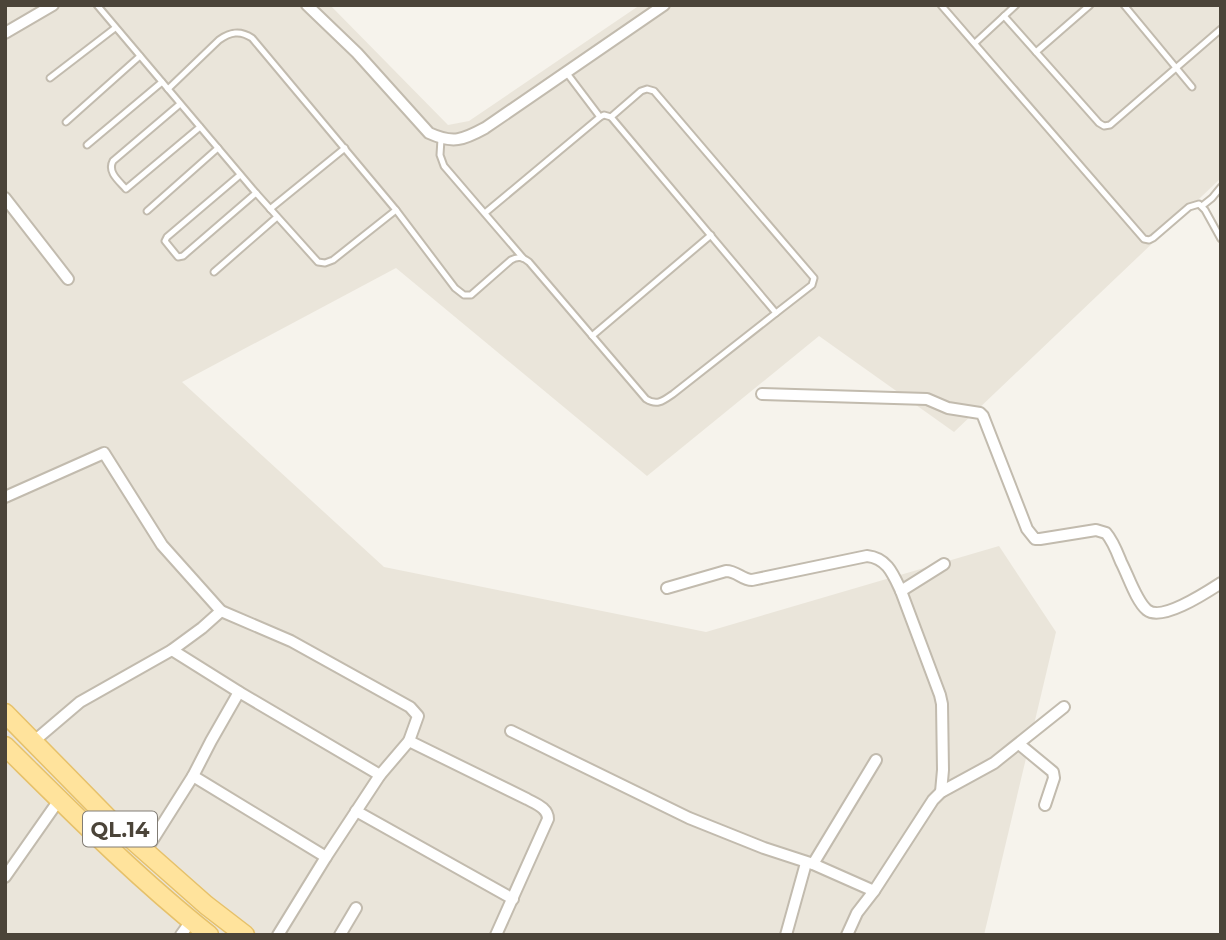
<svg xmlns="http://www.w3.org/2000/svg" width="1226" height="940" font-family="Montserrat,sans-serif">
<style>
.residential{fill:#eae5da}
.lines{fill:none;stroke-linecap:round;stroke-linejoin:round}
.lane-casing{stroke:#c2bbae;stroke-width:9}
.street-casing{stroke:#c2bbae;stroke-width:14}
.primary-casing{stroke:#e6c16a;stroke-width:21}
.lane{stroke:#fff;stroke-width:5}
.street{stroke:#fff;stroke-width:10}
.primary{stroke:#ffe39c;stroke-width:18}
.labels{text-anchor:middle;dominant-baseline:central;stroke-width:7;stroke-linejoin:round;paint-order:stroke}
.shield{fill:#fff;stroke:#817c74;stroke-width:2}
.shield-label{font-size:21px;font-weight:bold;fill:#4b4439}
</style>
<rect width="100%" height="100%" fill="#f6f3ec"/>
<polygon class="residential" points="5,5 330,5 448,125 469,121 640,5 1221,5 1221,178 954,432 819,336 647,476 396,268 182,382 384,567 706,632 999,546 1056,632 984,935 5,935"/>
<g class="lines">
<g class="lane-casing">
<g id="lane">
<polyline points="97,5 256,193 318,262 325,263 333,260 396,210"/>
<polyline points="941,5 1144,239 1149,240 1153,238 1189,207 1199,204 1205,210 1221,239"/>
<polyline points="1124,5 1192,87"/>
<polyline points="1004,16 1099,123 1104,126 1110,125 1221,29"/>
<polyline points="975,43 1016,5"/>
<polyline points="1036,52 1090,5"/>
<polyline points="566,72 600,117"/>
<polyline points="50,78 115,28"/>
<path d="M168,89L219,40C230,32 240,30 252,38L396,210L455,288L464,295H471L511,260C518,256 523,257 529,262L646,399C657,406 663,401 673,394L776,313L611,117L604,115L600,117L485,213"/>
<path d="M180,104L113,161C107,172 119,181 126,189L200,127"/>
<polyline points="611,117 641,91 647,89 654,91 814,278 812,285 776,313"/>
<polyline points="66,122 140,56"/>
<polyline points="441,139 440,155 444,166 523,258"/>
<polyline points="87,145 162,82"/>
<polyline points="240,175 167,237 165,241 178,257 183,256 256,193"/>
<polyline points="1202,206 1212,198 1221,187"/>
<polyline points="270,209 345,148"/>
<polyline points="147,211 218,148"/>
<polyline points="214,272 277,217"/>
<polyline points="592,336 711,235"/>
</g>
</g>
<g class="street-casing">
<g id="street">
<path d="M307,5L357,53L429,133C453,144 463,140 485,128L664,5"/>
<polyline points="5,33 53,5"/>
<polyline points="5,198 68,279"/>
<path d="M762,394L927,399L948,408L980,413L983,416L1027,529L1035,539H1040L1096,530L1106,533C1113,541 1117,552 1121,562C1128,575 1136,601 1147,610C1162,622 1207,592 1221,583"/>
<polyline points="5,497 104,453 162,545 221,611 291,641 410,707 418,716 409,741 380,775 326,857 278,935"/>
<path d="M667,588L726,571C737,571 742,580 752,580L867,556C887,558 893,574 901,591"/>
<polyline points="172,650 239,692 380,775"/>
<polyline points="511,731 689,818 764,848 813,864 874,891"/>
<path d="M409,741L527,799C536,804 548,808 548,819L496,935"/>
<polyline points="33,742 80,702 172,650 202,628 221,611"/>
<polyline points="1019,744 1053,772 1054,778 1045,805"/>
<polyline points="193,776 326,857"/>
<polyline points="941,792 943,770 942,704 940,695 901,591 944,564"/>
<polyline points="356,811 513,899"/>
<polyline points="145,852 193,776 211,741 239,692"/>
<polyline points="813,864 876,760"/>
<polyline points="5,877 59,800"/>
<polyline points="181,935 191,921"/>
<polyline points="340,935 356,908"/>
<polyline points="786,935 806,863"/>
<polyline points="847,935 857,913 874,891 933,800 941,792 994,763 1064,707"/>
</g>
</g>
<g class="primary-casing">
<g id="primary">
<polyline points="5,713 111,821 206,905 245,935"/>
<path d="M5,746C71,811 136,877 209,935"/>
</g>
</g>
<use href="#lane" class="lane"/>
<use href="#street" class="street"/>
<use href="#primary" class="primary"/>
</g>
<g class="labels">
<rect class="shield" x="83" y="811.5" width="74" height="35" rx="5"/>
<g class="shield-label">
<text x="120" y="829">QL.14</text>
</g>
</g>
<rect width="1226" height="940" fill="none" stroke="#4b4439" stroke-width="14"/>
</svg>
